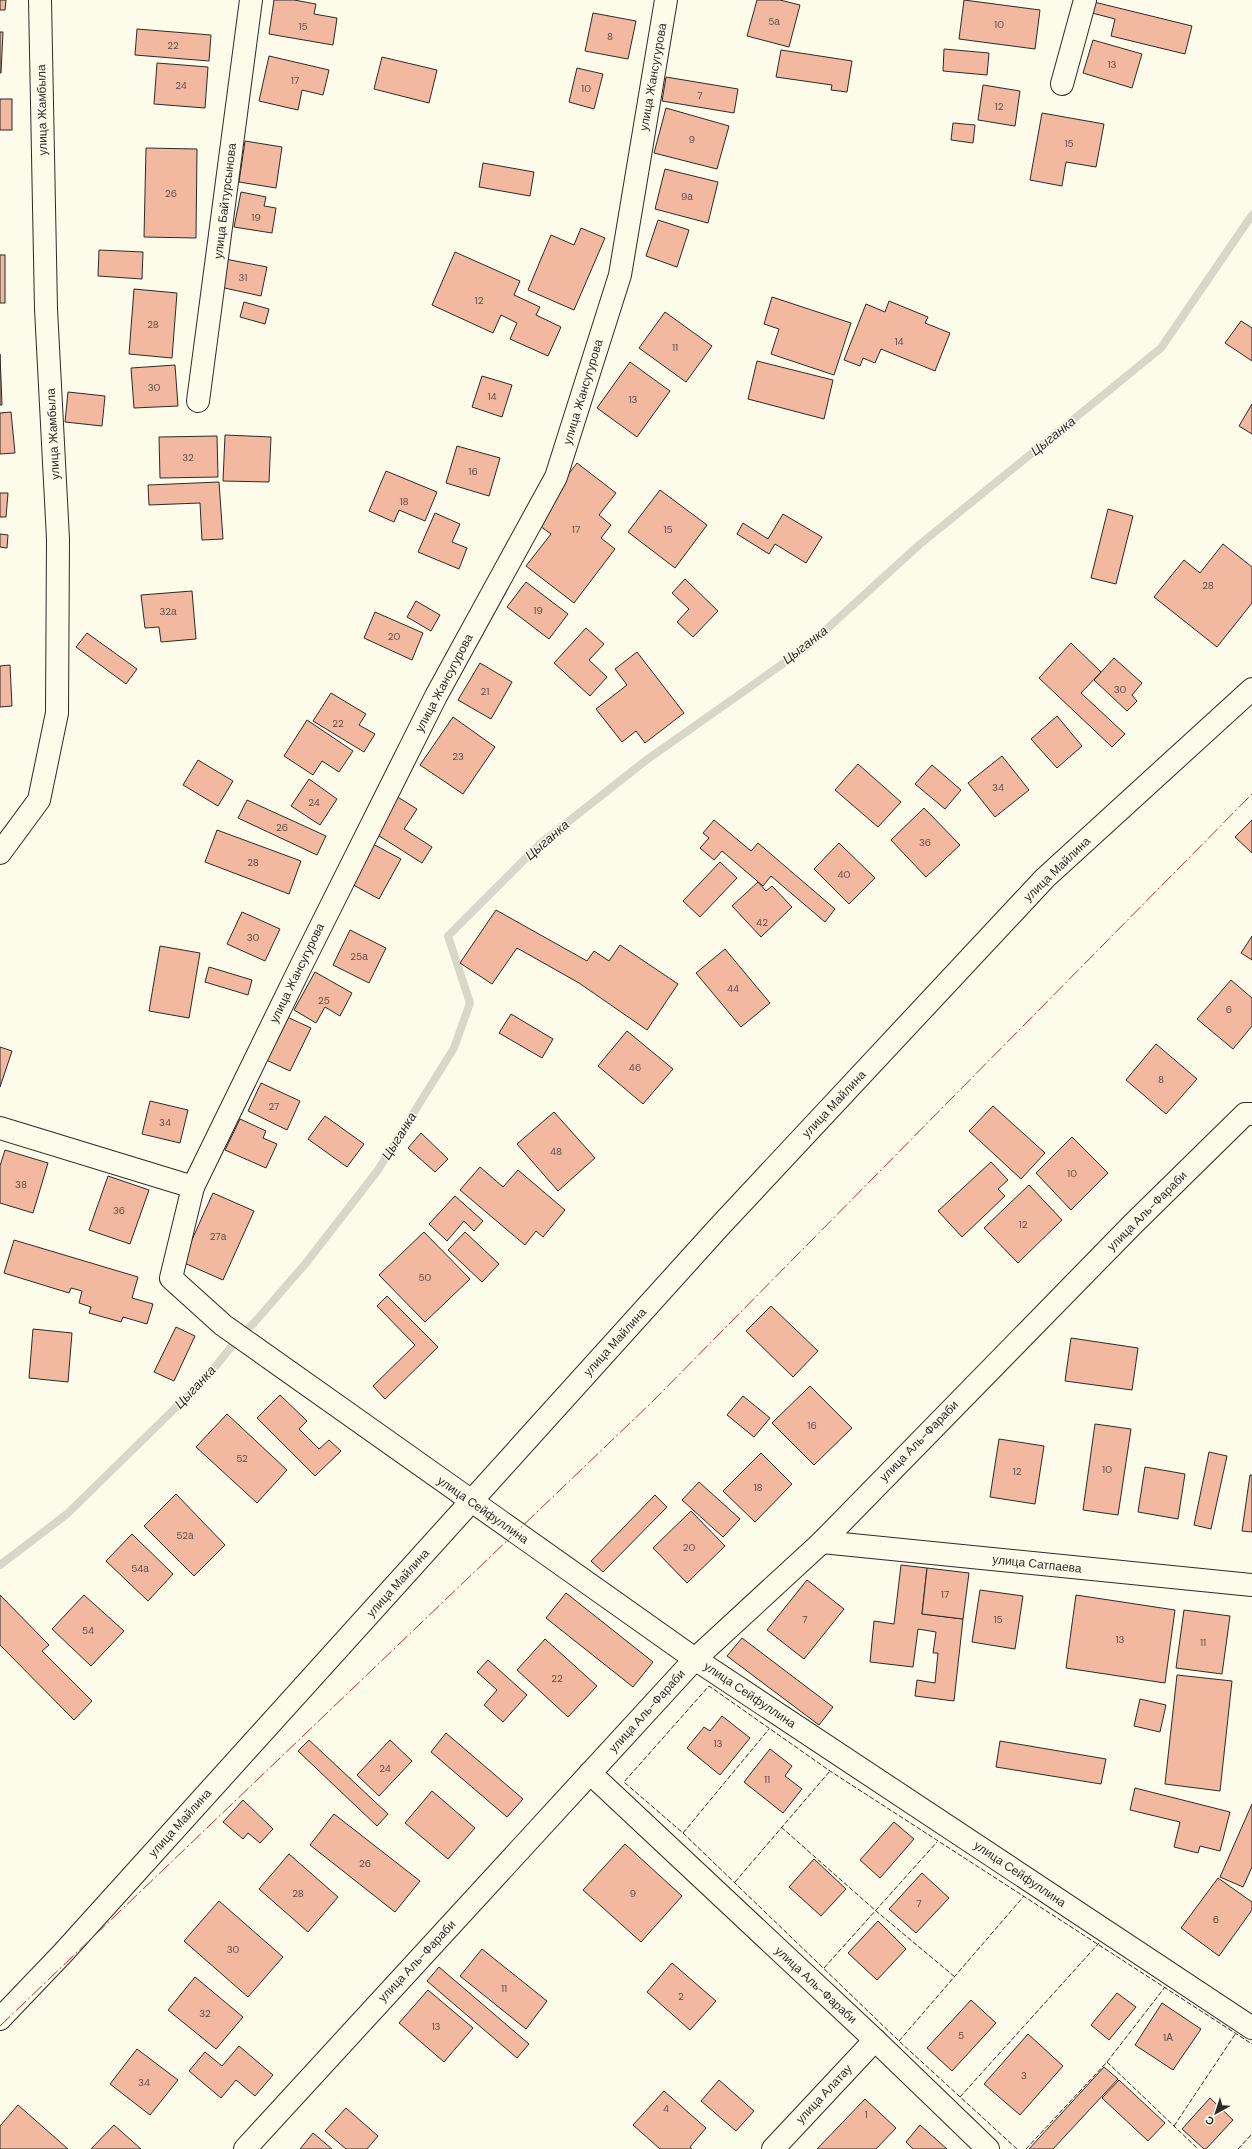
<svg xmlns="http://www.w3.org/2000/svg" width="1252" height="2149" font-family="'DM Sans',sans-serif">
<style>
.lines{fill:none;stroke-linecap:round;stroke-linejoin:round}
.stream{stroke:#d8d7c9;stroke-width:8}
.building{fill:#f2b8a0;stroke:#2b2b2b}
.street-casing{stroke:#2b2b2b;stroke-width:24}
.street{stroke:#fdfbea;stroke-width:22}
.fence{stroke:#2b2b2b;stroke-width:1;stroke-dasharray:5 2;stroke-linecap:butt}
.power{stroke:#c62828;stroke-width:1;stroke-dasharray:14 3 2 3;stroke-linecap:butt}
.labels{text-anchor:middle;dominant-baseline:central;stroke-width:3;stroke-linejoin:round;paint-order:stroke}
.number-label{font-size:10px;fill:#5d4e48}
.street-label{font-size:12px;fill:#2b2b2b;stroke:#fdfbea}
.water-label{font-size:13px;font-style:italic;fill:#2b2b2b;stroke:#fdfbea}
</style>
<rect width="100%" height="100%" fill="#fdfbea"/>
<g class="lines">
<polyline class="stream" points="0,1565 67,1514 206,1378 240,1336 254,1323 306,1263 378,1170 454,1048 470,1003 448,936 540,844 645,761 808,646 919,545 1161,348 1252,215"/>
</g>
<g class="building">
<polygon points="0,0 6,0 5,10 0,10"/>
<polygon points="274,0 294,0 316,4 314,14 337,18 333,45 269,34"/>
<polygon points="757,0 780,0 800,5 789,47 747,36"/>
<polygon points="964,0 1040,10 1035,49 959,39"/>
<polygon points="1094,2 1192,26 1185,54 1111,36 1115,19 1092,13"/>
<polygon points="593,13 636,21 628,59 585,51"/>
<polygon points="137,29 211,35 209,61 135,55"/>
<polygon points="0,32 3,32 1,73 0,73"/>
<polygon points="1093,40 1142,54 1132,88 1083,73"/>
<polygon points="944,49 989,53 987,75 943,71"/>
<polygon points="781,50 852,61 847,92 831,90 832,85 776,77"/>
<polygon points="269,56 329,70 323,95 302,90 298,110 259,101"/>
<polygon points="382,57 437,70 429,103 374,89"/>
<polygon points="157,63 208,67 205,108 154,104"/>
<polygon points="577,68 603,74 594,109 569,102"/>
<polygon points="666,77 738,89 734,113 662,101"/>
<polygon points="983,85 1020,91 1015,126 978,120"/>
<rect x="0" y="99" width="12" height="31"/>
<polygon points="666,108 729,126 717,169 654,153"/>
<polygon points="1042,113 1104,124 1096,167 1066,162 1062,186 1030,180"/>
<polygon points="953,123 975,125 973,143 951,140"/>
<polygon points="245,141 282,147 276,188 239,182"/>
<polygon points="146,148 197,149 196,238 144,237"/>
<polygon points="483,163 534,172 530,196 479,187"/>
<polygon points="665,169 718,182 708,223 655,209"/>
<polygon points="241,192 266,197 264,206 276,208 272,233 234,227"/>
<polygon points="658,220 689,230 677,267 646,256"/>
<polygon points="581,228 605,238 574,310 528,290 551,235 574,245"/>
<polygon points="99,250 143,252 142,279 98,276"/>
<polygon points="455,252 520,281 514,295 540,307 536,315 561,327 548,356 510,339 517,323 501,315 493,333 432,305"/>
<rect x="0" y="255" width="5" height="48"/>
<polygon points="225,259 267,267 261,296 220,287"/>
<polygon points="134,289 177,293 172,358 129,354"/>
<polygon points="772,297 851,323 834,375 771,354 779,329 764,324"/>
<polygon points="889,301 928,317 925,323 950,333 935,371 881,349 875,363 863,358 860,366 844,360 866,304 885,312"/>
<polygon points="244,302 269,309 265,324 240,317"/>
<polygon points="665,312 712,346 686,382 639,348"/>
<polygon points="1241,321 1252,328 1252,361 1225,343"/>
<polygon points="0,354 2,405 0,405"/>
<polygon points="757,361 833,380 824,419 748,399"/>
<polygon points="630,362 670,391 637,437 597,408"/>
<polygon points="175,365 178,406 134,408 131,368"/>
<polygon points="482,376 512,385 502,417 472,407"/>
<polygon points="68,392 105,396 102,426 65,422"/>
<polygon points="1252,404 1252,434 1239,426"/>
<polygon points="11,412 15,453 0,454 0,413"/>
<polygon points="225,435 271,437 269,482 223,481"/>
<polygon points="217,436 218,477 160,478 159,437"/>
<polygon points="457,446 500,458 489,496 446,483"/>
<polygon points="577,463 616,493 599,515 611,525 601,538 615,549 574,603 526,566 551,534 533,521"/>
<polygon points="386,471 437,492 425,521 399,510 394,522 369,511"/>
<polygon points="219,482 223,539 202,540 200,503 149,505 148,485"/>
<polygon points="660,490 707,525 675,568 628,532"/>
<polygon points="0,493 8,493 6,517 0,517"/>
<polygon points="1108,509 1133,516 1116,584 1091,578"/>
<polygon points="435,513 460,524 452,542 467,548 459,569 418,552"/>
<polygon points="783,514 822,537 806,563 775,544 769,554 737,534 743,523 768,539"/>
<polygon points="0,534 8,535 7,548 0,547"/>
<polygon points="1223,544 1252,567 1252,603 1217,647 1154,597 1184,560 1200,573"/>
<polygon points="685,579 718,611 693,637 677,622 689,609 672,593"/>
<polygon points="526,582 568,614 549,639 507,607"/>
<polygon points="192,591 196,639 161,642 159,627 145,628 141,595"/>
<polygon points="416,601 440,615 431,631 407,617"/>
<polygon points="375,612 423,633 412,660 364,638"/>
<polygon points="586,628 604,644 589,660 607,677 590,696 554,663"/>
<polygon points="87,633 137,669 126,684 76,647"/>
<polygon points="1071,643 1101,672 1081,693 1125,734 1112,747 1039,678"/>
<polygon points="637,652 684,713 645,743 636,731 622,742 596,709 627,685 615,669"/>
<polygon points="1114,658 1142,683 1132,695 1137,701 1127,711 1094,680"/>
<polygon points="480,663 512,682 491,719 458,700"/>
<polygon points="10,665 12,706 0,707 0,666"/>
<polygon points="331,693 366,714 359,725 375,734 364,752 313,721"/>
<polygon points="1057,716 1082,746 1057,768 1031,739"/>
<polygon points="453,717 495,747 463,794 420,765"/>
<polygon points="307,720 353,751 339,772 322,761 313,775 284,756"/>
<polygon points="1002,756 1029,790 995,817 968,783"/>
<polygon points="198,760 233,781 218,806 183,785"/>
<polygon points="858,764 901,802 878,827 835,790"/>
<polygon points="932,765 961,790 945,809 915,784"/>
<polygon points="309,779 337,799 320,825 291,806"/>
<polygon points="396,796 417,809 404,829 432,847 422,863 373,832"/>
<polygon points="247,800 326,836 317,855 238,818"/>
<polygon points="924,808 960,845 926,877 891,840"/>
<polygon points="714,820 751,851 758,843 835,909 825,922 771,876 763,886 722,851 714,860 700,848 709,838 703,833"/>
<polygon points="1252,820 1252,853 1235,837"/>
<polygon points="217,830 301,861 289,894 205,862"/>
<polygon points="371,843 401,859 379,899 348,882"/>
<polygon points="839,843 875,878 849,904 814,869"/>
<polygon points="720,862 737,878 700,917 683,901"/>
<polygon points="758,882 766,891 772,886 792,907 761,937 732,906"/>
<polygon points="496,910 587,961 594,951 609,961 620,945 678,984 647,1030 579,983 517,948 492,984 460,963"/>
<polygon points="242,912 280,929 265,961 227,944"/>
<polygon points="350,930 386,948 369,983 333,965"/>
<polygon points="1252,936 1252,960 1241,953"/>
<polygon points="160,946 200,953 189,1018 149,1011"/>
<polygon points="725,949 770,1003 741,1027 696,973"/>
<polygon points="209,967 252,980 248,995 205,982"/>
<polygon points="315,972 352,993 340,1016 325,1007 316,1023 294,1010"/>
<polygon points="1231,980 1252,998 1252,1026 1233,1049 1197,1019"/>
<polygon points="511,1014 553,1039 542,1058 499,1033"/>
<polygon points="285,1016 311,1028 290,1071 264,1059"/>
<polygon points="627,1031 673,1069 643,1104 598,1066"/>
<polygon points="1156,1044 1197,1079 1166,1114 1126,1080"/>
<polygon points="0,1047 12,1051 0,1087"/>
<polygon points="261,1083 300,1101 287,1130 248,1111"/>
<polygon points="150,1101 188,1110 180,1143 142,1134"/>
<polygon points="993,1106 1045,1153 1021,1179 969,1131"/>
<polygon points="554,1112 595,1158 558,1191 517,1144"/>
<polygon points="325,1116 364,1144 347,1167 308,1139"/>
<polygon points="240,1119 266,1131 263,1138 277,1144 266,1168 225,1150"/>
<polygon points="421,1133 448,1159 435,1172 408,1148"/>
<polygon points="1072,1137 1108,1173 1071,1210 1036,1173"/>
<polygon points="5,1150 48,1163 33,1213 0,1203 0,1166"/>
<polygon points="991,1162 1008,1180 998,1189 1005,1196 962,1237 938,1211"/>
<polygon points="480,1167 503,1187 518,1170 565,1210 543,1237 536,1231 525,1245 460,1190"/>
<polygon points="108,1176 149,1190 130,1244 89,1230"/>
<polygon points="1029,1185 1062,1220 1018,1263 984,1228"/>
<polygon points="213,1193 254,1211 223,1280 182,1262"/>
<polygon points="455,1196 483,1221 474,1231 464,1221 447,1241 429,1224"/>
<polygon points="424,1232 470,1279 425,1322 379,1275"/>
<polygon points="465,1232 499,1264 482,1282 448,1250"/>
<polygon points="14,1240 138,1277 132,1298 153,1304 147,1324 123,1317 121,1322 89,1313 91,1307 79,1303 82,1291 71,1288 69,1293 4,1273"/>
<polygon points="387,1296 438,1347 385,1399 373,1386 415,1345 377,1306"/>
<polygon points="771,1306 818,1351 793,1377 746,1331"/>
<polygon points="176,1327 195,1336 174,1381 154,1372"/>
<polygon points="33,1329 72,1333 68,1382 29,1378"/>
<polygon points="1071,1338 1138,1348 1132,1390 1065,1381"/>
<polygon points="810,1386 852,1428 814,1465 772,1423"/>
<polygon points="280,1395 307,1421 299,1429 319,1449 329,1440 341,1451 315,1476 257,1418"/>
<polygon points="743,1396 770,1418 754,1437 727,1415"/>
<polygon points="227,1414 287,1470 257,1503 196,1447"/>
<polygon points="1095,1424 1131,1429 1118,1515 1083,1510"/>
<polygon points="999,1439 1044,1446 1035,1504 990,1497"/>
<polygon points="1209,1452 1227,1456 1211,1529 1194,1525"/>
<polygon points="761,1453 792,1484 755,1522 723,1491"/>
<polygon points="1145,1467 1185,1474 1178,1519 1138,1512"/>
<polygon points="1250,1475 1252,1475 1252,1532 1242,1531"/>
<polygon points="699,1482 740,1519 723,1537 682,1500"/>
<polygon points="176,1494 225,1545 194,1576 144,1526"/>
<polygon points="655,1495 667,1507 603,1572 591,1561"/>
<polygon points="691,1511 725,1546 687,1583 653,1548"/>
<polygon points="132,1534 173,1574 148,1601 106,1561"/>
<polygon points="901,1565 927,1568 922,1614 963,1619 954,1701 915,1696 917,1680 935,1683 938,1653 933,1653 936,1632 918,1629 913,1667 870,1662 874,1621 894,1624"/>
<polygon points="927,1568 969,1573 963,1619 922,1614"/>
<polygon points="807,1580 844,1609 804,1659 767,1630"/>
<polygon points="980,1590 1023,1596 1015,1649 972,1642"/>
<polygon points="566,1593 653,1662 633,1687 546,1618"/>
<polygon points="0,1595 49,1645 42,1651 92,1701 74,1720 0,1645"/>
<polygon points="84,1595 124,1631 91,1666 52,1629"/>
<polygon points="1076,1595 1175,1610 1165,1683 1066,1668"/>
<polygon points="1184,1610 1230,1616 1222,1674 1176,1668"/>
<polygon points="742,1638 833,1707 819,1725 727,1656"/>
<polygon points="545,1639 597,1686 568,1717 517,1670"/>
<polygon points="488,1660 527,1695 503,1722 484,1705 497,1690 477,1672"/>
<polygon points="1177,1675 1232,1681 1220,1791 1165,1784"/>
<polygon points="1140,1699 1166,1705 1160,1732 1134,1726"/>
<polygon points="722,1716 750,1738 720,1775 687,1748 704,1727 710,1731"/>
<polygon points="446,1733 523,1799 507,1817 431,1752"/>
<polygon points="309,1740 388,1814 377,1826 298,1751"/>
<polygon points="390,1740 412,1761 379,1796 357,1775"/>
<polygon points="1000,1741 1106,1759 1101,1784 996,1767"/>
<polygon points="770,1749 792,1766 785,1776 802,1789 783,1813 744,1782"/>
<polygon points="1135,1788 1230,1812 1220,1851 1200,1846 1198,1853 1174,1847 1180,1822 1130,1810"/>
<polygon points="432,1791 475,1828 448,1859 405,1823"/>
<polygon points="243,1800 273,1829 260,1843 248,1833 243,1839 223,1822"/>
<polygon points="1252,1804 1252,1867 1243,1887 1220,1877"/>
<polygon points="334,1814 420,1881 395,1912 310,1845"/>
<polygon points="894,1822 914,1839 880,1878 860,1860"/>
<polygon points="625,1844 682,1896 641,1942 583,1890"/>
<polygon points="289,1854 338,1897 308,1932 259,1889"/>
<polygon points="814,1859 846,1889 821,1916 789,1887"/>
<polygon points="922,1873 949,1898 916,1933 889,1909"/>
<polygon points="1218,1878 1252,1902 1252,1910 1219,1956 1181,1928"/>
<polygon points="219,1901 283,1957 248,1997 184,1941"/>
<polygon points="878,1921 906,1949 877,1980 848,1953"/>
<polygon points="482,1949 547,2001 526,2029 460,1976"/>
<polygon points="672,1963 716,2001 690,2030 647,1992"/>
<polygon points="439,1967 529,2044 517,2058 427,1981"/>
<polygon points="195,1977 243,2017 216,2049 168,2010"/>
<polygon points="428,1990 473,2028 444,2062 399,2023"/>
<polygon points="1117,1993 1136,2007 1109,2040 1091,2025"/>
<polygon points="971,2000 996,2023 952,2071 927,2048"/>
<polygon points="1162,2003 1201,2029 1173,2070 1135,2045"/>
<polygon points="1028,2034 1063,2066 1020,2115 984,2084"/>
<polygon points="239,2046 273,2075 255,2096 236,2080 221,2098 189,2071 205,2052 222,2066"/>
<polygon points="137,2049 178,2080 150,2115 110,2084"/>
<polygon points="1104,2067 1118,2079 1053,2149 1029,2149"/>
<polygon points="719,2080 754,2111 736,2131 701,2101"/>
<polygon points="1119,2080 1165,2123 1148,2141 1102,2098"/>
<polygon points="664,2091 706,2128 690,2147 692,2149 660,2149 633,2125"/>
<polygon points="1210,2098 1233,2120 1206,2149 1204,2149 1182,2129"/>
<polygon points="865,2099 896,2128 876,2149 817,2149"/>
<polygon points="18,2105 68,2149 0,2149 0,2126"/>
<polygon points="346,2108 378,2136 367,2149 346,2149 325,2131"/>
<polygon points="114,2125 141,2149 91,2149"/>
<polygon points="920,2125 947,2149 913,2149 906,2142"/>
<polygon points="313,2133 332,2149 300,2149"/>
</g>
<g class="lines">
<g class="street-casing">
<g id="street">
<polyline points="666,0 620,275 556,477 436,696 300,968 193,1187 171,1278 223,1325 695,1659 1252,2028"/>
<polyline points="1062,84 1085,0"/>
<polyline points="198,401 251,0"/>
<polyline points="0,853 39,800 57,713 58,539 46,309 40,0"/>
<polyline points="0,1128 193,1187"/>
<polyline points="822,1542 1252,1585"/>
<polyline points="590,1773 875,2040 988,2149"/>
<polyline points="0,2019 63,1953 719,1227 1045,878 1252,689"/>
<polyline points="245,2149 695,1659 822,1542 1133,1224 1245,1114 1252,1114"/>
<polyline points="773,2149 875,2040"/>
</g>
</g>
<use href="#street" class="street"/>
<g class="fence">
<polyline points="781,1827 876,1911 955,1977"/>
<polyline points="683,1833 769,1729"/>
<polyline points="735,1882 830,1771"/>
<polyline points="824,1968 937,1842"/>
<polyline points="899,2041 1024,1896"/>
<polyline points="1107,2062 1198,2149"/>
<polyline points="960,2097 1099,1943"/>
<polyline points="1174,2126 1236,2033"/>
<polyline points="1017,2149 899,2041 683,1833 624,1782 709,1686 830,1771 1252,2044"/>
<polyline points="1026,2149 1107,2062 1165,1987"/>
<polyline points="1238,2149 1252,2134"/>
</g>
<polyline class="power" points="0,2026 653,1401 1252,794"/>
</g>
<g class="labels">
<g class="number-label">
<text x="774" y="21">5а</text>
<text x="999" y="24">10</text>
<text x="303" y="26">15</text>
<text x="610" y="36">8</text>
<text x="173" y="45">22</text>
<text x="1112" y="64">13</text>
<text x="295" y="80">17</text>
<text x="181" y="85">24</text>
<text x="586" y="88">10</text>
<text x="700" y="95">7</text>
<text x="999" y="106">12</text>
<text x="692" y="139">9</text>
<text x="1069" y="143">15</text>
<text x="171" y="193">26</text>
<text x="687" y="196">9а</text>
<text x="256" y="217">19</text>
<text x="243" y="277">31</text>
<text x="479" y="300">12</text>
<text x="153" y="324">28</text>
<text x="899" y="341">14</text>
<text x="675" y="347">11</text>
<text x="154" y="387">30</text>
<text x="492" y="396">14</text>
<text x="633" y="399">13</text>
<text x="188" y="457">32</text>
<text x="473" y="471">16</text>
<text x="404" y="501">18</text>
<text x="576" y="529">17</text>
<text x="668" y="529">15</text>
<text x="1208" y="585">28</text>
<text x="538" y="610">19</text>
<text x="168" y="611">32а</text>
<text x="394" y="636">20</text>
<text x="1120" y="689">30</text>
<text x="485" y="691">21</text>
<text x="338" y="723">22</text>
<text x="458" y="756">23</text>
<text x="998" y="787">34</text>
<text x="314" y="802">24</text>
<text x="282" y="827">26</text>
<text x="925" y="842">36</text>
<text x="253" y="862">28</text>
<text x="844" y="874">40</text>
<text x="762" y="922">42</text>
<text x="253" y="937">30</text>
<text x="359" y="956">25а</text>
<text x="733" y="988">44</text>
<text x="324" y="1000">25</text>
<text x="1229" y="1009">6</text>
<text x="635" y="1067">46</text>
<text x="1161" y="1079">8</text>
<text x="274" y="1106">27</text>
<text x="165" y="1122">34</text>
<text x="556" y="1151">48</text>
<text x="1072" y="1173">10</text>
<text x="21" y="1184">38</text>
<text x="119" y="1210">36</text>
<text x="1023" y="1224">12</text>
<text x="218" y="1236">27а</text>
<text x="425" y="1277">50</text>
<text x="812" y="1425">16</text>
<text x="242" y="1458">52</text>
<text x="1107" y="1469">10</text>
<text x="1017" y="1471">12</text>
<text x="758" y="1487">18</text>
<text x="185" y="1535">52а</text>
<text x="689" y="1547">20</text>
<text x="140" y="1568">54а</text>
<text x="945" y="1594">17</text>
<text x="805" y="1619">7</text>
<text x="998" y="1619">15</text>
<text x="88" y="1630">54</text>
<text x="1120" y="1639">13</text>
<text x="1203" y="1642">11</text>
<text x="557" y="1678">22</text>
<text x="718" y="1743">13</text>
<text x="385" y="1768">24</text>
<text x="767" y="1779">11</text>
<text x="365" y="1863">26</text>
<text x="298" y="1893">28</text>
<text x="633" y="1893">9</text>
<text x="919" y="1903">7</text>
<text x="1216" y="1919">6</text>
<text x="233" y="1949">30</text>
<text x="504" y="1988">11</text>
<text x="681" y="1996">2</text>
<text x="205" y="2013">32</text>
<text x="436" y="2026">13</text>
<text x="961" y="2035">5</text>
<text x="1168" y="2037">1А</text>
<text x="1024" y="2075">3</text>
<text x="144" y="2082">34</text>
<text x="666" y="2108">4</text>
<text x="866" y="2114">1</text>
</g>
<g class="street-label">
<text transform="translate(653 77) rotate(-80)">улица Жансугурова</text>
<text transform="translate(42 110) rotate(-91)">улица Жамбыла</text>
<text transform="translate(225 201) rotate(-83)">улица Байтурсынова</text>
<text transform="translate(583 392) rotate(-73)">улица Жансугурова</text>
<text transform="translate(53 434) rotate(-93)">улица Жамбыла</text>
<text transform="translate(444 683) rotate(-62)">улица Жансугурова</text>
<text transform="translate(1057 869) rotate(-44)">улица Майлина</text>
<text transform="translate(297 973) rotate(-64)">улица Жансугурова</text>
<text transform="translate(834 1104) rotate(-47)">улица Майлина</text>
<text transform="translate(1147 1211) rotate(-45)">улица Аль-Фараби</text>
<text transform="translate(615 1342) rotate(-48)">улица Майлина</text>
<text transform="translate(919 1441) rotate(-46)">улица Аль-Фараби</text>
<text transform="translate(483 1510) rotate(35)">улица Сейфуллина</text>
<text transform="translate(1037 1564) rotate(6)">улица Сатпаева</text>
<text transform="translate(398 1583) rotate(-48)">улица Майлина</text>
<text transform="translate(750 1695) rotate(34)">улица Сейфуллина</text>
<text transform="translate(647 1711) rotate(-48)">улица Аль-Фараби</text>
<text transform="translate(180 1823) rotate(-48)">улица Майлина</text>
<text transform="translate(1020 1874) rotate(34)">улица Сейфуллина</text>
<text transform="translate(417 1961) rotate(-47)">улица Аль-Фараби</text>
<text transform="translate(816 1985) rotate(43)">улица Аль-Фараби</text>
<text transform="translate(824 2094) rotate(-47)">улица Алатау</text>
</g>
<g class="water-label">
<text transform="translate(1053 436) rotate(-39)">Цыганка</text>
<text transform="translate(805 645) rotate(-38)">Цыганка</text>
<text transform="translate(547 840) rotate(-41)">Цыганка</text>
<text transform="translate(399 1136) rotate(-58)">Цыганка</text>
<text transform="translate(195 1387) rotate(-47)">Цыганка</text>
</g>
</g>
<g transform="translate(1216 2113) rotate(219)" stroke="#fdfbea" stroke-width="3" paint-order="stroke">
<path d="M0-3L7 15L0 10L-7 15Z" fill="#2b2b2b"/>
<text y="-6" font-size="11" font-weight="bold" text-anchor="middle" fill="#2b2b2b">С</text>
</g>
</svg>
